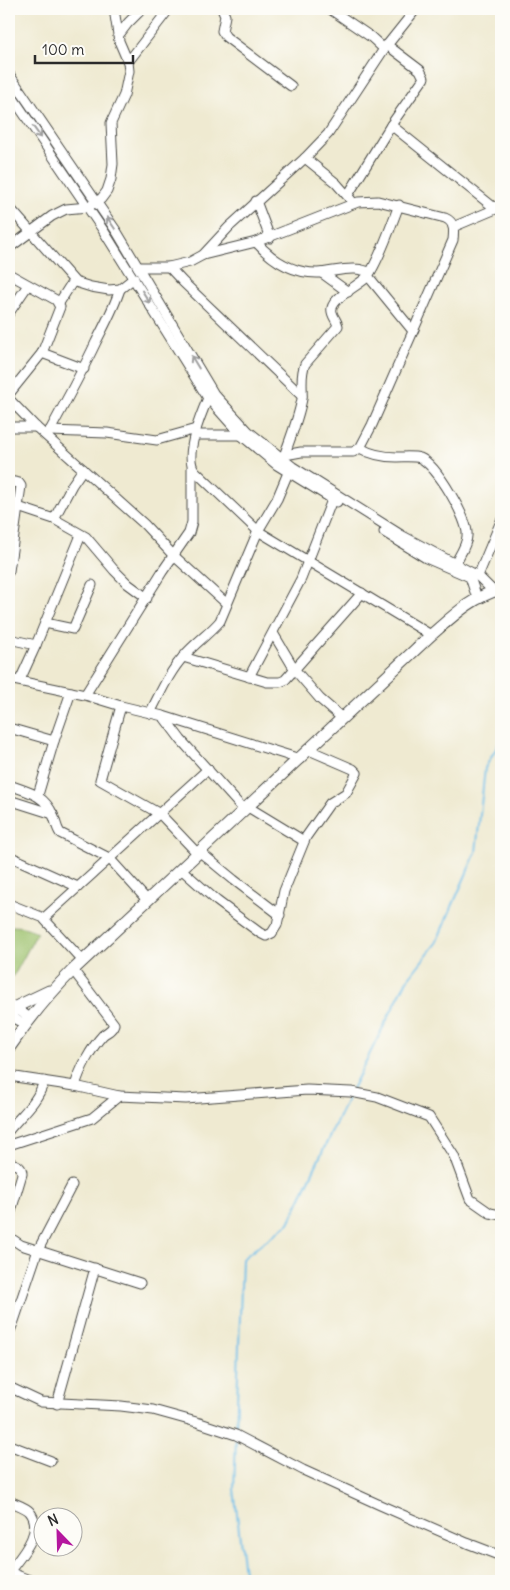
<svg xmlns="http://www.w3.org/2000/svg" width="510" height="1590" font-family="Delius,sans-serif">
<style>
.green{fill:#9cc16c;stroke:#64764c}
.lines{fill:none;stroke-linecap:round;stroke-linejoin:round}
.stream{stroke:#6dbde8;stroke-width:2}
.minor-casing{stroke:#484844;stroke-width:11}
.major-casing{stroke:#484844;stroke-width:13}
.minor{stroke:#fff;stroke-width:9}
.major{stroke:#fff;stroke-width:11}
.oneway{stroke:#a0a0a0}
</style>
<rect width="100%" height="100%" fill="#fdfcf7"/>
<filter id="ink" filterUnits="userSpaceOnUse"><feTurbulence type="fractalNoise" baseFrequency=".02" numOctaves="2"/><feDisplacementMap in="SourceGraphic" scale="10" xChannelSelector="R" yChannelSelector="G"/><feConvolveMatrix kernelMatrix="1 2 1 2 8 2 1 2 1" color-interpolation-filters="sRGB"/></filter>
<filter id="wash" filterUnits="userSpaceOnUse"><feTurbulence type="fractalNoise" baseFrequency=".0096" numOctaves="4" result="noise"/><feDisplacementMap in="SourceGraphic" scale="20" xChannelSelector="R" yChannelSelector="G"/><feGaussianBlur stdDeviation="1.12" result="paint"/><feColorMatrix in="noise" values="0 0 0 0 0 0 0 0 0 0 0 0 0 0 0 0 0 1.4 0 .05"/><feComposite in="paint" operator="in"/></filter>
<g filter="url(#wash)">
<rect width="100%" height="100%" fill="#efead1"/>
<path class="green" d="M9,926C19,926 29,927 37,933L16,972L9,980Z"/>
<g class="lines">
<g class="stream">
<polyline points="352,1089 407,980 436,943 476,852 485,768 501,740"/>
<polyline points="236,1432 242,1259 289,1223 349,1095"/>
<polyline points="236,1439 234,1489 245,1581"/>
</g>
</g>
</g>
<g filter="url(#ink)">
<g class="lines">
<g class="minor-casing">
<g id="minor">
<polyline points="222,9 225,16 222,31 226,37 291,86"/>
<polyline points="330,9 371,37 384,49"/>
<polyline points="118,36 128,23 142,9"/>
<polyline points="128,62 169,9"/>
<polyline points="9,74 117,232 214,394 248,431 293,467 401,535 478,576 493,591"/>
<polyline points="9,92 103,230 208,398 241,435 277,465 337,502"/>
<polyline points="391,125 492,206 501,208"/>
<polyline points="305,158 336,183 351,200"/>
<polyline points="348,195 391,125 424,78 420,70 387,45"/>
<polyline points="256,201 270,238"/>
<polyline points="9,207 75,282 91,287 109,290 120,289 134,278"/>
<polyline points="453,227 498,208"/>
<path d="M256,242C272,260 292,273 317,273C329,273 342,268 355,269C360,269 366,271 370,272"/>
<polyline points="9,248 52,216 66,209 88,207 101,199 107,191 111,179 113,164 111,123 124,95 129,71 128,62 119,41 114,9"/>
<path d="M203,255L256,242L358,202L378,201L445,218C455,222 454,231 453,240L372,425L360,448L353,452H301L285,455"/>
<polyline points="138,267 169,267 190,262 203,255 229,227 305,158 328,134 384,49 416,9"/>
<polyline points="169,267 183,282 302,396"/>
<polyline points="322,273 348,292"/>
<polyline points="9,274 56,300 60,307 42,353 9,394"/>
<polyline points="368,276 413,331"/>
<polyline points="59,303 73,281"/>
<polyline points="9,313 28,285"/>
<polyline points="42,353 84,369"/>
<path d="M208,398C201,414 183,457 195,471L258,531L431,635"/>
<polyline points="9,399 36,427 144,524 173,555 227,604"/>
<polyline points="9,427 36,427"/>
<polyline points="49,431 107,433 157,440 196,429"/>
<polyline points="195,435 241,435"/>
<path d="M47,436C64,405 81,374 96,342C105,324 114,308 120,289"/>
<path d="M360,448C372,455 383,457 397,457C405,457 413,456 420,458C436,464 469,520 467,536C467,545 459,556 455,564"/>
<path d="M283,459C290,439 298,420 302,399C303,387 300,375 305,364L338,326C337,320 330,314 332,308C334,297 358,286 367,277C378,264 392,223 399,205"/>
<polyline points="9,481 19,483 21,486 9,571"/>
<polyline points="18,507 54,519 86,537 114,570 128,584 147,598"/>
<polyline points="54,519 72,485 83,469"/>
<polyline points="384,532 426,558 470,577 477,598"/>
<polyline points="478,576 501,521"/>
<polyline points="45,623 73,629 92,585"/>
<polyline points="273,633 295,670 320,699 342,718"/>
<polyline points="9,639 36,645"/>
<polyline points="183,657 267,682 280,682 285,680 362,593"/>
<polyline points="249,677 301,579 332,500"/>
<polyline points="9,679 85,695 121,706 163,716 300,759"/>
<polyline points="20,680 36,645 81,535"/>
<polyline points="85,695 162,572 189,533 192,522 192,468"/>
<polyline points="121,706 100,780 160,814 198,854"/>
<path d="M150,713C160,694 169,672 184,656C195,643 209,634 220,621L258,531L277,499L290,468"/>
<polyline points="163,716 181,740 244,810"/>
<polyline points="9,728 54,741"/>
<path d="M9,785C28,792 44,794 53,815C56,821 56,827 60,833L109,858L147,900"/>
<polyline points="38,795 54,741 71,692"/>
<polyline points="9,800 53,814"/>
<polyline points="248,807 304,841"/>
<polyline points="200,852 234,880 280,915"/>
<polyline points="9,856 78,887"/>
<polyline points="181,869 217,901 260,933 266,936 272,933 277,925 284,891 306,837 330,803 346,793 357,773 353,769 309,750"/>
<polyline points="9,904 44,918 45,920 83,961"/>
<polyline points="44,918 208,769"/>
<path d="M73,970L114,1024C112,1031 108,1031 103,1035C91,1048 80,1069 75,1086"/>
<polyline points="10,1010 20,1011 30,1018"/>
<polyline points="9,1016 25,1024"/>
<polyline points="9,1076 75,1086 119,1096"/>
<path d="M9,1130C22,1114 38,1102 44,1081"/>
<polyline points="9,1145 92,1118 119,1096 186,1099 307,1090 351,1092 377,1097 429,1117 454,1156 470,1199 490,1213 501,1215"/>
<path d="M9,1163C16,1164 22,1166 22,1174L9,1218"/>
<polyline points="9,1237 21,1245 140,1283"/>
<polyline points="9,1333 14,1321 38,1250 72,1185"/>
<polyline points="9,1387 41,1402 121,1406 153,1410 200,1423 236,1435 303,1470 380,1505 467,1543 501,1556"/>
<polyline points="57,1404 95,1268"/>
<polyline points="9,1445 51,1461"/>
<path d="M9,1501C15,1504 26,1507 30,1512C45,1531 20,1557 9,1572"/>
<polyline points="9,1572 32,1581"/>
</g>
</g>
<g class="major-casing">
<g id="major">
<polyline points="9,1010 49,991"/>
<path d="M9,1048C28,1020 49,994 73,970L431,635C453,616 472,597 501,589"/>
</g>
</g>
<use href="#minor" class="minor"/>
<use href="#major" class="major"/>
</g>
<defs><path id="oneway-shaft" d="M-6 0H5M1.5-3L5.5 0L1.5 3" fill="none" stroke-width="1.6" stroke-linecap="round" stroke-linejoin="round" transform="scale(1.25)"/></defs>
<g class="oneway">
<use href="#oneway-shaft" transform="translate(37 132) rotate(54)"/>
<use href="#oneway-shaft" transform="translate(111 223) rotate(-124)"/>
<use href="#oneway-shaft" transform="translate(146 297) rotate(58)"/>
<use href="#oneway-shaft" transform="translate(195 362) rotate(-121)"/>
</g>
</g>
<rect width="510" height="1590" fill="none" stroke="#fdfcf7" stroke-width="30"/>
<g transform="translate(58 1532) rotate(337)"><circle r="24" fill="#fdfcf7" stroke="#a9a8a5"/>
<path d="M0-4L9 19L0 12L-9 19Z" fill="#b5179e"/>
<text y="-8" font-size="14" font-weight="bold" text-anchor="middle" fill="#2b2b2b">N</text>
</g>
<path d="M35 55v8h98v-8" fill="none" stroke="#2b2b2b" stroke-width="2.5"/>
<text x="42" y="55" font-size="15" fill="#2b2b2b" stroke="#fdfcf7" stroke-width="4" paint-order="stroke">100 m</text>
</svg>
